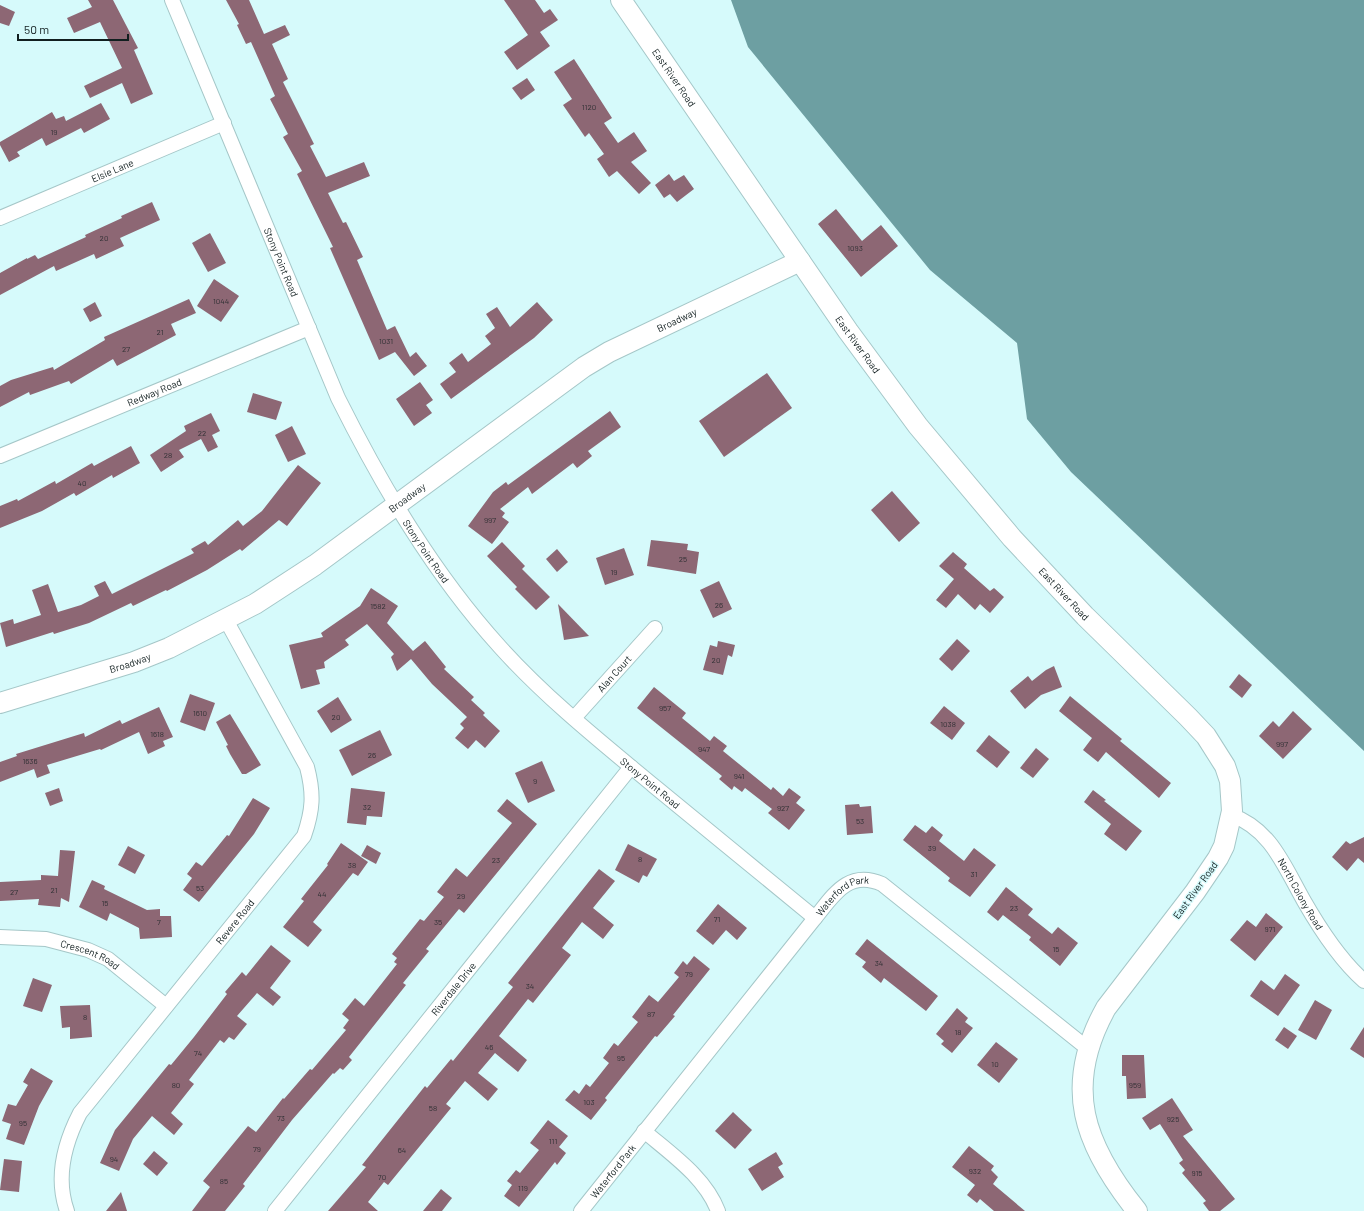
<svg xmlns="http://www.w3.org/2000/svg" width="1364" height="1211" font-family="Barlow,sans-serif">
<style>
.water{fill:#6d9fa2}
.building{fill:#8d6774}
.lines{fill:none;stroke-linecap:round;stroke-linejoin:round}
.street-casing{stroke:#a5c7c8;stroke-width:16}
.secondary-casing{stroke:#a5c7c8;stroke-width:22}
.street{stroke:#fff;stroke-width:14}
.secondary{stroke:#fff;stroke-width:20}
.labels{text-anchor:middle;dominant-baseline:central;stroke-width:3;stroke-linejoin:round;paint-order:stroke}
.number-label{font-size:8px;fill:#303034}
.street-label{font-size:10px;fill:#111e1f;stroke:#d6fafb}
</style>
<rect width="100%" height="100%" fill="#d6fafb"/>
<polygon class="water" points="731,0 1364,0 1364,751 1071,472 1027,419 1017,343 930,270 748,47"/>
<g class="building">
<polygon points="88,0 113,0 138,48 134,50 153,94 131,104 122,83 90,98 84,86 122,68 100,22 74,33 67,18 92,7"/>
<polygon points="226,0 249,0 264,34 285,25 290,35 272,44 288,79 283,82 314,144 310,146 326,177 364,162 370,176 328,193 343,223 346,222 363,257 357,260 387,330 395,326 410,357 416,352 427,366 414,376 395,352 379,360 330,248 333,247 297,174 302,171 283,137 288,134 270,99 275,96 251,42 246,44 237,25 239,24"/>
<polygon points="504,0 535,0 544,13 550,9 558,20 540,32 550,46 517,70 504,52 528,35"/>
<polygon points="0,5 15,12 9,26 0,23"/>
<polygon points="574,59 612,118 604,123 618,143 634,132 647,151 631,162 651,183 639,194 617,171 609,177 597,159 604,154 589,133 585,137 563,105 572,99 554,72"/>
<polygon points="527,78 535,90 521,100 512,88"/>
<polygon points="101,103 110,119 84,133 81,128 46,146 42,138 17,152 20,156 9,162 0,145 0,142 52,112 56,119 64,116 66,121"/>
<polygon points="669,174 674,181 684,175 694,189 677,202 670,194 664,198 655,185"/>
<polygon points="152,202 160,220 120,238 124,246 96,259 94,254 56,271 54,266 0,295 0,273 27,258 27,259 35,255 38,259 86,237 85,235 122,218 121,216"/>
<polygon points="836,209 862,241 881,225 898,246 861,277 818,224"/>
<polygon points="210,233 226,263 208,272 192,243"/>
<polygon points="214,279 239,296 221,322 197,306"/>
<polygon points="189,299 196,313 171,324 176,335 117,366 113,359 71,384 69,381 30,395 29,392 0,407 0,386 11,380 53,367 54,370 105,340 104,337"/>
<polygon points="95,302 102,316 90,322 83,309"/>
<polygon points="537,302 553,320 534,338 451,399 440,384 456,372 449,363 462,353 468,362 491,344 485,336 495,328 486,314 497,307 510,327"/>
<polygon points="767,373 792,408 724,457 699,421"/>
<polygon points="420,382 433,400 426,405 432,413 414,426 396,399"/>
<polygon points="253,393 282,402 276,420 247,412"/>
<polygon points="610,411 621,427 588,451 592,456 577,468 573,463 532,494 528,487 500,509 505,513 502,517 509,522 492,544 468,526 493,492 506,482 508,485"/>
<polygon points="211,413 220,431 212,435 218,447 208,452 201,439 179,450 184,457 161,472 150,455 186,431 184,426"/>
<polygon points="292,426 306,454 288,462 275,435"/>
<polygon points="131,446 140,463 113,478 112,475 76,496 74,493 42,511 0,528 0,506 17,499 18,501 55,481 56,484 92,463 94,466"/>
<polygon points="298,465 321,483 287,526 279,520 242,551 240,549 207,570 167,591 166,590 133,606 131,603 89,623 54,634 53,632 6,647 0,623 13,619 14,624 41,615 32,590 48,584 58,612 81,605 99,596 94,586 105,581 112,594 194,553 191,549 205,541 208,545 238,520 243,526 262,511"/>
<polygon points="892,491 920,523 899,542 871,510"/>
<polygon points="651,540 688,544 687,550 699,552 696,574 647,566"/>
<polygon points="502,542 525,566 522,569 550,597 536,610 515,589 517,587 487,556"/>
<polygon points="624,548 634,575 605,585 596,558"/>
<polygon points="557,549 568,562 557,572 546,559"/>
<polygon points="953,552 967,564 964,568 990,591 994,588 1004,597 990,613 980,604 975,610 958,594 946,608 936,600 954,579 939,566"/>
<polygon points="719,581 732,609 713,618 700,590"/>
<polygon points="371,588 398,606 387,623 413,651 425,641 446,667 444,669 474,697 471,700 485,713 483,715 500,731 485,748 476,740 468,749 455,738 464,728 460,724 467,717 432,684 411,659 397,671 391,657 394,654 367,624 345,640 349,645 324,662 325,668 316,670 320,684 301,689 289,645 323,637 321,633 360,606"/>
<polygon points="558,604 589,636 564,640"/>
<polygon points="957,639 970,651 952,671 939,659"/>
<polygon points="718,641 735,645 732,657 728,655 723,675 703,670 710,645 717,647"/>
<polygon points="1054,666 1062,687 1041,695 1025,709 1010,691 1028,676 1032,681 1046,670"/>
<polygon points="1239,674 1252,685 1242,698 1229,687"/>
<polygon points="654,687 686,713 682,718 710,741 714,736 727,746 723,751 771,790 773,787 783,796 789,788 801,797 796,803 805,810 789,830 768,813 772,809 745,788 742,792 734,786 732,790 719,779 722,776 637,708"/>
<polygon points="190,694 215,703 205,731 180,722"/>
<polygon points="1070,696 1122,739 1120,741 1171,783 1159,798 1106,752 1098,762 1083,750 1092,738 1059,711"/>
<polygon points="338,697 352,720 331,733 317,711"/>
<polygon points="944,706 965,723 952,740 930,723"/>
<polygon points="159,707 173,737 163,741 165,746 148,754 139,732 101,750 100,749 47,765 50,773 37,778 34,769 0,782 0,762 17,756 16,754 84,733 85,737 120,720 122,724"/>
<polygon points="1293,711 1312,729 1283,759 1259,736 1273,721 1279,727"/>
<polygon points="230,714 261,765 246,774 242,774 230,754 226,746 228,745 216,722"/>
<polygon points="380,730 392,755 352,776 339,750"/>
<polygon points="989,735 1010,752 997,768 976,751"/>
<polygon points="1036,748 1049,759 1033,778 1020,768"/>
<polygon points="542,761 555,791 528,803 515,773"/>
<polygon points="59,788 63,801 50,806 45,793"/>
<polygon points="351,788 385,792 382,817 367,816 366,825 347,823"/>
<polygon points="1093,790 1106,800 1104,801 1142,831 1126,851 1104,834 1111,824 1084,802"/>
<polygon points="253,798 270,808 254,834 199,902 183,890 192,878 187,874 196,862 202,866 227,835 229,836"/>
<polygon points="507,799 537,824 464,913 459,909 426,949 429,951 403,983 406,985 349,1057 352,1060 343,1070 340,1068 334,1074 333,1073 292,1120 243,1184 245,1186 225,1211 192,1211 210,1187 203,1181 248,1126 256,1132 283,1098 284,1099 310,1069 312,1070 346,1030 343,1028 349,1020 342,1014 355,998 364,1006 397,964 394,962 397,958 392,954 420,919 424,921 444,897 437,892 456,868 467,877 512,823 497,811"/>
<polygon points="859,804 860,807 871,806 873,833 847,835 845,805"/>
<polygon points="915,825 926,833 932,826 943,835 939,841 964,861 974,848 996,865 970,897 948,881 950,878 903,840"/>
<polygon points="1364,837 1364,863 1358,858 1347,871 1332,857 1346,841 1350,844"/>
<polygon points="341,843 368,862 358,876 353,873 313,922 322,930 308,947 283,927 304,901 301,899 328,865 327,864"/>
<polygon points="628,844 657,859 647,877 643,875 639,883 615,870"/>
<polygon points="367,845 381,853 376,864 361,856"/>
<polygon points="128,846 145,855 135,874 118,865"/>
<polygon points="60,850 75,851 69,902 61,898 60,907 38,905 39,899 0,901 0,882 41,880 41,875 58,876"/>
<polygon points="599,869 615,881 593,908 614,925 603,939 582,922 562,948 571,955 533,1003 528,999 499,1036 527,1060 518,1072 495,1053 478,1073 498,1089 488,1101 465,1081 446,1104 451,1108 388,1185 384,1182 368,1202 378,1211 328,1211 366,1167 362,1165 425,1086 427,1088 451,1059 453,1061 513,987 508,983"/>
<polygon points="92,880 105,886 104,889 147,910 160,909 160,916 171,916 172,937 140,939 139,928 110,913 107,921 79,907"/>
<polygon points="1006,887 1033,909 1028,915 1052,934 1058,927 1078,943 1060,966 1029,940 1031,937 1003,915 998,921 987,912"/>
<polygon points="718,904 747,928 737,940 726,930 713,945 696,931"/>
<polygon points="1266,913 1283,927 1255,961 1230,940 1247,920 1256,927"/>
<polygon points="867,939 938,996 926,1011 884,978 881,983 862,967 866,962 855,954"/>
<polygon points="271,945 291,961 270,988 281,997 273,1006 257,993 237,1016 247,1024 234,1040 229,1037 224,1043 220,1040 189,1080 194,1084 171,1113 183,1124 174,1135 152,1116 133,1139 119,1171 100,1163 115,1130 169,1064 171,1065 194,1037 227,994 225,992 242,972 246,976"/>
<polygon points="694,956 710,969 673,1015 675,1016 657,1037 655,1036 605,1098 607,1100 591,1120 565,1100 574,1090 579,1094 586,1084 590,1087 609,1063 603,1058 614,1043 618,1046 638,1022 632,1017 649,995 658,1002 679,977 674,973 683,961 687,965"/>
<polygon points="1285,974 1300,985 1278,1016 1250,996 1261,980 1274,990"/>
<polygon points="33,978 52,985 42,1012 23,1006"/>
<polygon points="1315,1000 1332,1010 1316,1040 1298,1030"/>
<polygon points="90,1005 92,1037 70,1039 70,1027 62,1028 60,1006"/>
<polygon points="957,1008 968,1018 965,1022 973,1028 952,1053 941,1044 944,1041 936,1034"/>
<polygon points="1284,1027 1297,1036 1288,1049 1275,1040"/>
<polygon points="1364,1027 1364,1058 1350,1049"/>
<polygon points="996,1042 1018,1059 999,1083 977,1065"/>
<polygon points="1122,1055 1144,1055 1146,1098 1127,1099 1126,1076 1122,1076"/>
<polygon points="31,1068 53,1081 39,1106 24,1145 6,1139 11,1124 2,1121 8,1104 16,1106 28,1085 23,1082"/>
<polygon points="1172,1098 1193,1130 1183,1136 1235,1199 1220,1211 1209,1211 1203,1203 1206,1201 1182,1173 1185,1170 1179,1163 1183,1160 1160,1124 1150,1130 1142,1118"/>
<polygon points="733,1112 752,1130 735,1149 715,1131"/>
<polygon points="548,1120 568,1136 559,1147 566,1153 557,1165 555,1162 519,1207 504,1196 512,1185 507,1181 516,1170 520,1173 539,1150 530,1143"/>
<polygon points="969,1146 994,1166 991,1170 998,1177 993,1184 1025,1211 994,1211 980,1199 977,1203 967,1195 975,1185 952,1167"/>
<polygon points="154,1151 168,1163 157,1176 143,1164"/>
<polygon points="776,1152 783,1164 778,1167 784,1177 762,1191 748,1169"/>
<polygon points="4,1159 22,1161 19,1192 0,1190"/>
<polygon points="441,1189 452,1198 442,1211 423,1211"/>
<polygon points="121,1192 127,1211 106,1211"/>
</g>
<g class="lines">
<g class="street-casing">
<g id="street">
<path id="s1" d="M172,0L338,398C382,486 433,573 500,647C546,698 601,742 654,786C708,830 761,874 815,918"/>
<path id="s2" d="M0,218L224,123"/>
<path id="s3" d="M0,456L309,328"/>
<path id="s4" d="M574,718L655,628"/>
<path id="s5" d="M1231,815C1271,829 1284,866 1304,901C1320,929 1339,959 1364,981"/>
<path id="s6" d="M0,937L46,939L88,950L108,959L166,1006"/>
<path d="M644,1131C671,1154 705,1177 718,1211"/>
<path id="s7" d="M67,1211C55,1177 64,1144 80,1113L304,836C313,810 314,794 307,767L226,620"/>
<path id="s8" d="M275,1211L631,767"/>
<path id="s9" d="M581,1211L815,918C833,896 848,869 882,884L1087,1048"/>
</g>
</g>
<g class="secondary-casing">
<g id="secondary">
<path id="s10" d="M621,0L848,331L918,426L1012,538L1085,616L1188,717L1206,736L1225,766L1230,781L1232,811L1224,846L1218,858L1195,892L1106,1008C1062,1087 1084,1145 1137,1211"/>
<path id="s11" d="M0,703L134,662L169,648L255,604L315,565L584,367L609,352L800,261"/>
</g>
</g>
<use href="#street" class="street"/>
<use href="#secondary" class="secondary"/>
</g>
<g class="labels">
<g class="number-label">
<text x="589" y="107">1120</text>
<text x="54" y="132">19</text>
<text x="104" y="238">20</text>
<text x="855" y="248">1093</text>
<text x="221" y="301">1044</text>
<text x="160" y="332">21</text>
<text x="386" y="341">1031</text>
<text x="126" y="349">27</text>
<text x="202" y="433">22</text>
<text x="168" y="455">28</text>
<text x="82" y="483">40</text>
<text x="490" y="520">997</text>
<text x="683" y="559">25</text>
<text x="614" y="572">19</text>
<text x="719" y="605">26</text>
<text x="378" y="606">1582</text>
<text x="716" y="660">20</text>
<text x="665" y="708">957</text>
<text x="200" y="713">1610</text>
<text x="336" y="717">20</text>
<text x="948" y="724">1038</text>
<text x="157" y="734">1618</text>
<text x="1282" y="744">997</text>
<text x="704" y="749">947</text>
<text x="372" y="755">26</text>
<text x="30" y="761">1636</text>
<text x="739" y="776">941</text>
<text x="535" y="781">9</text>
<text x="367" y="807">32</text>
<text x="783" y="808">927</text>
<text x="860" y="821">53</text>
<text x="932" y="848">39</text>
<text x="640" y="859">8</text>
<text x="496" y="860">23</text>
<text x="352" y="865">38</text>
<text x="974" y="874">31</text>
<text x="200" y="888">53</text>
<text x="54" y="890">21</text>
<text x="14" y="892">27</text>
<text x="322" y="894">44</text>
<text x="461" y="896">29</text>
<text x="105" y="903">15</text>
<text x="1014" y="908">23</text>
<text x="717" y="919">71</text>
<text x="159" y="922">7</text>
<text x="438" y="922">35</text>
<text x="1270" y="929">971</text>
<text x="1056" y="949">15</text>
<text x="879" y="963">34</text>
<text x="689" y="974">79</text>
<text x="530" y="986">34</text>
<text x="651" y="1014">87</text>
<text x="85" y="1017">8</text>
<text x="958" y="1032">18</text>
<text x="489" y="1047">46</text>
<text x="198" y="1053">74</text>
<text x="621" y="1058">95</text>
<text x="995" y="1064">10</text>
<text x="176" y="1085">80</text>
<text x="1135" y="1085">959</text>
<text x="589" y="1102">103</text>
<text x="433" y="1108">58</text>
<text x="281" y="1118">73</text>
<text x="1173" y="1119">925</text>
<text x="23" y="1123">95</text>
<text x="553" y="1141">111</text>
<text x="257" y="1149">79</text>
<text x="402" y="1150">64</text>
<text x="114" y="1159">94</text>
<text x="975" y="1171">932</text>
<text x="1197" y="1173">915</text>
<text x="382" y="1177">70</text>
<text x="224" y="1181">85</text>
<text x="523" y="1188">119</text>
</g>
<g class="street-label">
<text stroke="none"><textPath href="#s10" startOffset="94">East River Road</textPath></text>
<text stroke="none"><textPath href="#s2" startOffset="122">Elsie Lane</textPath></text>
<text stroke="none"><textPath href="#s1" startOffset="284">Stony Point Road</textPath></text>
<text stroke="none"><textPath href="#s11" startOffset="784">Broadway</textPath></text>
<text stroke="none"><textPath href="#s10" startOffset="418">East River Road</textPath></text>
<text stroke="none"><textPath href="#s3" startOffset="167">Redway Road</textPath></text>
<text stroke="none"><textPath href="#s11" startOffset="460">Broadway</textPath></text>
<text stroke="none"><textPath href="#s1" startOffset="608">Stony Point Road</textPath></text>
<text stroke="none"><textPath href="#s10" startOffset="742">East River Road</textPath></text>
<text stroke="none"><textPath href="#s11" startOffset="136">Broadway</textPath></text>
<text stroke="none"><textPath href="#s4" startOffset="60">Alan Court</textPath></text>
<text stroke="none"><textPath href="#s1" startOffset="932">Stony Point Road</textPath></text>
<text transform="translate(1195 890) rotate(-54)">East River Road</text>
<text stroke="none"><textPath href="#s5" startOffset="108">North Colony Road</textPath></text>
<text stroke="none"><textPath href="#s9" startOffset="412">Waterford Park</textPath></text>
<text stroke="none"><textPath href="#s7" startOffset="348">Revere Road</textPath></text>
<text stroke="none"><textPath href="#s6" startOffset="93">Crescent Road</textPath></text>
<text stroke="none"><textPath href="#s8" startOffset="285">Riverdale Drive</textPath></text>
<text stroke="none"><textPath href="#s9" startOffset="51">Waterford Park</textPath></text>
</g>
</g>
<path d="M18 34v6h110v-6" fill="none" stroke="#111e1f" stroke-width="2"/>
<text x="24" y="34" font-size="12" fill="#111e1f" stroke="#d6fafb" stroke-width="3" paint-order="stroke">50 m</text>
</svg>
